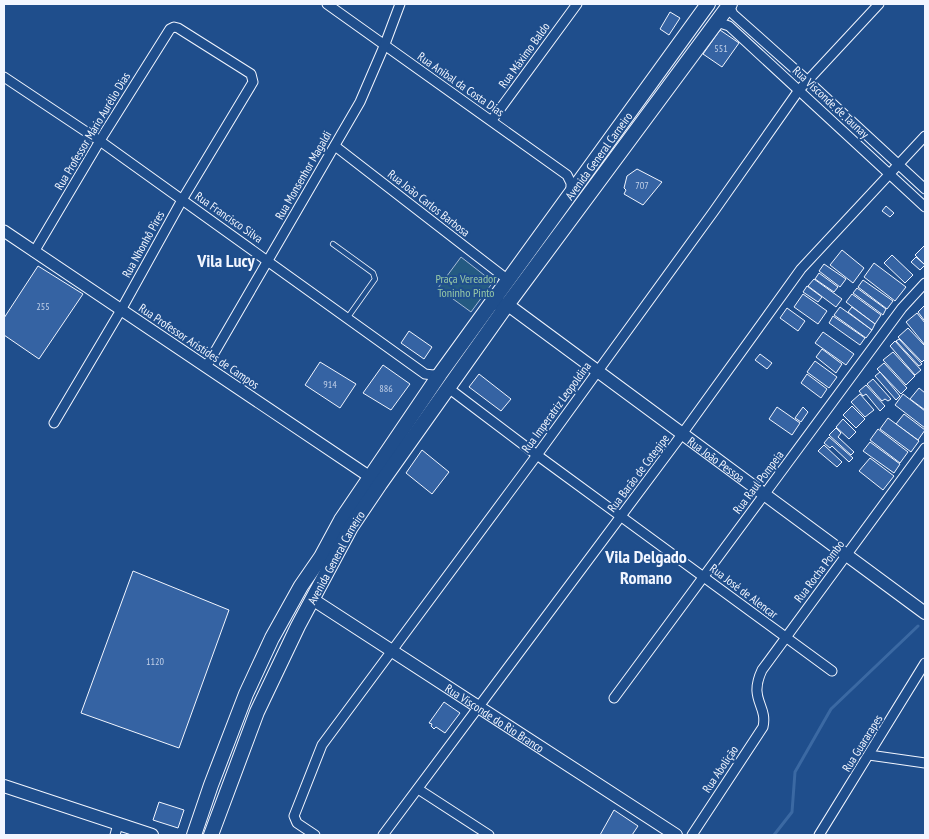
<svg xmlns="http://www.w3.org/2000/svg" width="929" height="839" font-family="'PT Sans Narrow',sans-serif">
<style>
.green{fill:#245a82;stroke:#a8bbd7}
.lines{fill:none;stroke-linecap:round;stroke-linejoin:round}
.stream{stroke:#3b69a3;stroke-width:3}
.building{fill:#3563a3;stroke:#f2f6ff}
.service-casing{stroke:#f2f6ff;stroke-width:6}
.minor-casing{stroke:#f2f6ff;stroke-width:11}
.tertiary-casing{stroke:#f2f6ff;stroke-width:13}
.secondary-casing{stroke:#f2f6ff;stroke-width:14}
.primary-casing{stroke:#f2f6ff;stroke-width:16}
.service{stroke:#1f4e8c;stroke-width:4.5}
.minor{stroke:#1f4e8c;stroke-width:9}
.tertiary{stroke:#1f4e8c;stroke-width:11}
.secondary{stroke:#1f4e8c;stroke-width:12}
.primary{stroke:#1f4e8c;stroke-width:14}
.labels{text-anchor:middle;dominant-baseline:central;stroke-width:4;stroke-linejoin:round;paint-order:stroke}
.number-label{font-size:10px;fill:#c3d1e8}
.street-label{font-size:12px;fill:#f2f6ff;stroke:#1f4e8c}
.park-label{font-size:12px;fill:#97c8a6;stroke:#1f4e8c}
.district-label{font-size:18px;font-weight:bold;fill:#f2f6ff;stroke:#1f4e8c}
</style>
<rect width="100%" height="100%" fill="#1f4e8c"/>
<polygon class="green" points="461,257 493,282 471,312 438,288"/>
<g class="lines">
<polyline class="stream" points="774,835 792,812 795,772 831,709 918,626"/>
</g>
<g class="building">
<polygon points="670,12 680,18 669,35 660,29"/>
<polygon points="720,30 739,43 722,67 703,54"/>
<polygon points="637,169 662,182 643,205 624,194 626,190 624,188 627,176"/>
<polygon points="886,206 894,213 890,217 882,211"/>
<polygon points="925,245 925,265 915,255"/>
<polygon points="842,250 864,268 853,283 830,265"/>
<polygon points="892,255 913,275 905,283 884,263"/>
<polygon points="916,257 925,265 920,270 911,262"/>
<polygon points="874,263 906,287 895,301 864,277"/>
<polygon points="824,264 846,279 840,287 819,271"/>
<polygon points="38,266 83,294 39,359 4,335 4,318"/>
<polygon points="819,273 838,287 834,292 815,279"/>
<polygon points="814,279 842,299 836,307 808,286"/>
<polygon points="863,280 893,301 887,309 858,287"/>
<polygon points="807,286 822,297 818,302 803,292"/>
<polygon points="857,288 886,309 883,315 853,293"/>
<polygon points="803,294 827,311 818,324 794,307"/>
<polygon points="852,294 881,315 875,324 846,302"/>
<polygon points="925,305 925,319 924,320 918,312"/>
<polygon points="840,307 872,330 866,338 834,315"/>
<polygon points="852,307 875,324 872,330 848,312"/>
<polygon points="787,308 805,321 798,331 780,318"/>
<polygon points="917,313 925,323 925,345 906,322"/>
<polygon points="833,316 865,338 860,345 829,323"/>
<polygon points="908,328 925,346 925,359 922,362 898,337"/>
<polygon points="409,331 432,347 424,359 401,343"/>
<polygon points="823,332 854,354 846,365 815,343"/>
<polygon points="899,339 922,364 919,366 896,341"/>
<polygon points="895,341 921,370 915,375 890,346"/>
<polygon points="822,349 842,364 836,373 816,357"/>
<polygon points="893,352 915,376 906,385 883,360"/>
<polygon points="760,354 772,363 767,369 755,360"/>
<polygon points="815,361 837,377 829,388 807,372"/>
<polygon points="320,362 356,384 340,408 305,385"/>
<polygon points="884,363 907,388 901,394 877,369"/>
<polygon points="383,365 410,384 391,410 363,393"/>
<polygon points="880,372 900,396 896,400 875,376"/>
<polygon points="479,374 511,399 501,411 469,387"/>
<polygon points="807,374 827,389 821,398 801,383"/>
<polygon points="873,379 891,399 888,401 885,399 882,401 867,384"/>
<polygon points="866,385 885,406 880,411 866,394 863,396 859,391"/>
<polygon points="919,388 925,393 925,410 910,399"/>
<polygon points="860,394 874,410 865,417 851,402"/>
<polygon points="903,394 925,411 925,428 895,405"/>
<polygon points="852,406 865,419 856,428 843,415"/>
<polygon points="777,407 800,423 792,435 769,419"/>
<polygon points="803,407 808,412 801,422 795,418"/>
<polygon points="904,414 925,430 918,440 896,424"/>
<polygon points="888,418 919,441 911,452 880,429"/>
<polygon points="843,419 856,432 849,439 836,427"/>
<polygon points="836,428 841,433 838,437 854,452 851,455 829,435"/>
<polygon points="878,429 908,452 900,463 870,440"/>
<polygon points="829,437 853,458 849,462 832,446 830,448 824,443"/>
<polygon points="870,442 900,464 894,473 863,451"/>
<polygon points="824,445 842,462 837,467 818,451"/>
<polygon points="422,450 449,472 432,494 406,473"/>
<polygon points="870,458 894,476 883,490 859,471"/>
<polygon points="133,571 229,610 179,748 81,713"/>
<polygon points="444,702 460,713 445,733 436,727 434,729 431,726 432,724 429,723"/>
<polygon points="159,802 184,810 178,828 153,820"/>
<polygon points="614,810 638,826 632,835 600,835"/>
</g>
<g class="lines">
<g class="service-casing">
<polyline id="service" points="333,244 373,273 375,279 348,317"/>
</g>
<g class="minor-casing">
<g id="minor">
<polyline points="327,4 567,175 571,183 571,191"/>
<polyline points="729,6 733,14 807,80 925,189"/>
<polyline points="717,22 729,26 925,207"/>
<polyline points="4,77 100,141 425,374 433,375 440,374"/>
<polyline points="492,120 577,4"/>
<polyline points="335,146 508,280"/>
<polyline points="34,252 104,134 170,29 174,27 178,28 251,74 253,82 182,200 121,310 54,423"/>
<polyline points="206,367 360,102 385,44 400,4"/>
<polyline points="447,387 537,455 832,671"/>
<polyline points="614,698 902,308 925,283"/>
<polyline points="869,755 925,763"/>
<polyline points="418,789 489,835"/>
<polyline points="115,835 118,824"/>
<polyline points="315,835 297,823 294,816 322,745 537,455 714,211 799,90 879,4"/>
<polyline points="383,835 677,441 801,269 925,136"/>
<path d="M692,835L763,727C768,705 748,700 762,670L925,448"/>
<polyline points="819,835 925,663"/>
</g>
</g>
<g class="tertiary-casing">
<polyline id="tertiary" points="4,231 376,481"/>
</g>
<g class="secondary-casing">
<g id="secondary">
<path id="s1" d="M497,304L507,305L512,308L925,613"/>
<path id="s2" d="M312,599L676,835"/>
<polyline points="4,786 152,835"/>
</g>
</g>
<g class="primary-casing">
<g id="primary">
<path id="s3" d="M194,835L211,785L246,694L272,638L301,586L321,557L341,520L440,374L708,4"/>
<path id="s4" d="M211,835L257,712L298,626L351,527L380,484L507,305L730,4"/>
</g>
</g>
<use href="#service" class="service"/>
<use href="#minor" class="minor"/>
<use href="#tertiary" class="tertiary"/>
<use href="#secondary" class="secondary"/>
<use href="#primary" class="primary"/>
</g>
<g class="labels">
<g class="number-label">
<text x="721" y="48">551</text>
<text x="642" y="185">707</text>
<text x="43" y="306">255</text>
<text x="330" y="384">914</text>
<text x="386" y="388">886</text>
<text x="155" y="661">1120</text>
</g>
<g class="street-label">
<text transform="translate(524 55) rotate(-54)">Rua Máximo Baldo</text>
<text transform="translate(461 84) rotate(35)">Rua Anibal da Costa Dias</text>
<text transform="translate(831 102) rotate(43)">Rua Visconde de Taunay</text>
<text transform="translate(92 131) rotate(-59)">Rua Professor Mário Aurélio Dias</text>
<text stroke="none"><textPath href="#s3" startOffset="795">Avenida General Carneiro</textPath></text>
<text transform="translate(303 175) rotate(-60)">Rua Monsenhor Magaldi</text>
<text transform="translate(429 203) rotate(38)">Rua João Carlos Barbosa</text>
<text transform="translate(229 217) rotate(35)">Rua Francisco Silva</text>
<text transform="translate(143 244) rotate(-61)">Rua Nhonhô Pires</text>
<text transform="translate(199 346) rotate(34)">Rua Professor Aristides de Campos</text>
<text transform="translate(556 407) rotate(-54)">Rua Imperatriz Leopoldina</text>
<text stroke="none"><textPath href="#s1" startOffset="270">Rua João Pessoa</textPath></text>
<text transform="translate(638 473) rotate(-53)">Rua Barão de Cotegipe</text>
<text transform="translate(758 482) rotate(-53)">Rua Raul Pompeia</text>
<text stroke="none"><textPath href="#s4" startOffset="305">Avenida General Carneiro</textPath></text>
<text transform="translate(819 571) rotate(-53)">Rua Rocha Pombo</text>
<text transform="translate(744 591) rotate(37)">Rua José de Alencar</text>
<text stroke="none"><textPath href="#s2" startOffset="218">Rua Visconde do Rio Branco</textPath></text>
<text transform="translate(862 743) rotate(-58)">Rua Guararapes</text>
<text transform="translate(720 769) rotate(-56)">Rua Abolição</text>
</g>
<g class="park-label">
<text x="466" y="278">Praça Vereador<tspan x="466" dy="14">Toninho Pinto</tspan></text>
</g>
<g class="district-label">
<text x="226" y="260">Vila Lucy</text>
<text x="646" y="556">Vila Delgado<tspan x="646" dy="21">Romano</tspan></text>
</g>
</g>
<rect width="929" height="839" fill="none" stroke="#f2f6ff" stroke-width="10"/>
</svg>
